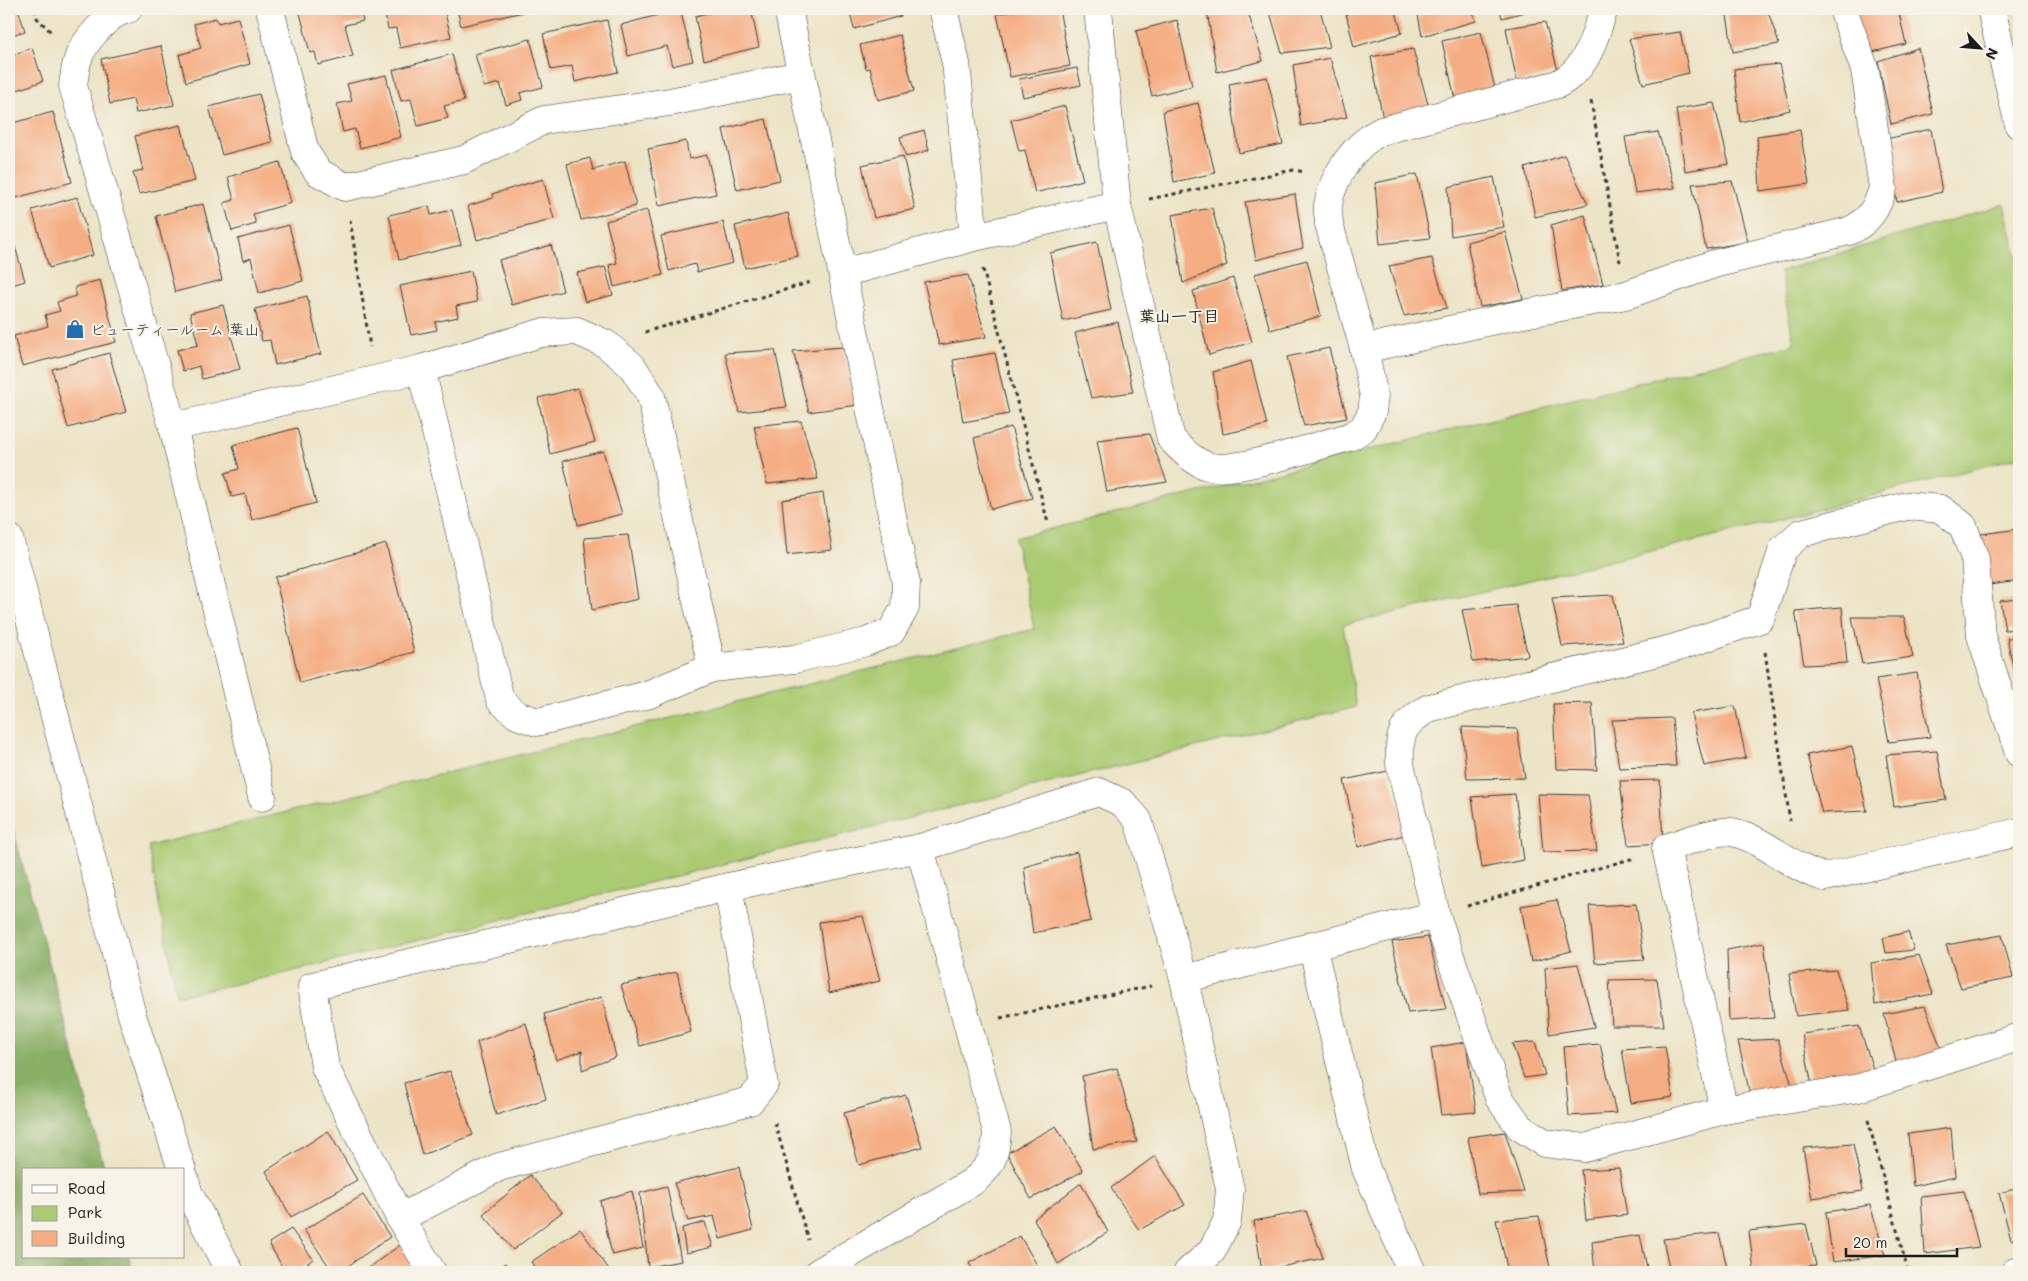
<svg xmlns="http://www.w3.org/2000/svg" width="2028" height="1281" font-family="Mali,'Klee One',sans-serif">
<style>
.green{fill:#abcb73;stroke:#647448}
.forest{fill:#88af65;stroke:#526640}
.building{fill:#f5ae84}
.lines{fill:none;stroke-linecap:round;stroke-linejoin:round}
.minor-casing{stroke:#3b3a36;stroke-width:29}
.tertiary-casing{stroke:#3b3a36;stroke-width:29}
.path{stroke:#3b3a36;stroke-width:3;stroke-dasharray:4 4;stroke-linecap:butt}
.minor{stroke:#fff;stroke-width:28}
.tertiary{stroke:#fff;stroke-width:28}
.labels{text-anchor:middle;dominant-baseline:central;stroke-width:4;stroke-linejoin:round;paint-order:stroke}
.poi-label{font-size:15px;fill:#1c1c1c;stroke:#f7f3e8;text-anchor:start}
.neighbourhood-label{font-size:16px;font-weight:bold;fill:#1c1c1c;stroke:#f7f3e8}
</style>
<rect width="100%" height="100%" fill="#f7f3e8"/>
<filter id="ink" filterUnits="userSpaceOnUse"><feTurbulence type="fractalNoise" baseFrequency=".02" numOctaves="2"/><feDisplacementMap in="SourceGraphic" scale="10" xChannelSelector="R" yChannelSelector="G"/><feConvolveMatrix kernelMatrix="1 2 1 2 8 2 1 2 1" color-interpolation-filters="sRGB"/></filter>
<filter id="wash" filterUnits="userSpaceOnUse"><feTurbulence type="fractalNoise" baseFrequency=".0096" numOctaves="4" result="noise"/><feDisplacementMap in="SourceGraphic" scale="20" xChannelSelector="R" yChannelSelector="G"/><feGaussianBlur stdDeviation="1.12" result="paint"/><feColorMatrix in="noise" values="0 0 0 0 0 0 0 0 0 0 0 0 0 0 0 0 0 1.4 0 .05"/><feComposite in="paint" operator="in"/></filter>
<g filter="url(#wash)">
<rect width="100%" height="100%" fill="#ece4c6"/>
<polygon class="green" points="2004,204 2019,266 2019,457 1772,522 1343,625 1356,707 274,976 177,996 148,846 1034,629 1015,538 1794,344 1780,271"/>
<polygon class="forest" points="9,814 105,1170 24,1170 24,1257 129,1257 133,1272 9,1272"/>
<g id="blocks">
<g class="building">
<polygon points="9,9 13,11 18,9 25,31 9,36"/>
<polygon points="299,9 360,9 363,21 345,25 353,56 318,65 315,52 310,53"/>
<polygon points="384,9 444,9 451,37 400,48 396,28 388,29"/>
<polygon points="457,9 522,9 523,12 461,26"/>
<polygon points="657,9 680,9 693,61 672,66 667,46 628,56 621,25 658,15"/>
<polygon points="727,9 751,9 759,47 704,60 695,16"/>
<polygon points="849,9 899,9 901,16 854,29"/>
<polygon points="1024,9 1059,9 1070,66 1010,77 997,14"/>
<polygon points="1218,9 1247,9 1263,61 1217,72 1207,11"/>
<polygon points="1269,9 1320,9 1330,47 1282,53"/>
<polygon points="1345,9 1395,9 1402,33 1354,47"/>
<polygon points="1417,9 1472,9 1476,21 1422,36"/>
<polygon points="1500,9 1536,9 1502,18"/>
<polygon points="1726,9 1767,9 1779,44 1733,52"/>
<polygon points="1856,9 1898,9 1906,44 1864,54"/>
<polygon points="216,18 218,23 238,18 250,64 186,82 179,55 201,48 194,24"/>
<polygon points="607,20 618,72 575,82 572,66 551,70 543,34"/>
<polygon points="1177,20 1192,86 1152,96 1136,31"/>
<polygon points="1545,22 1558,71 1517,83 1506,28"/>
<polygon points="1481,32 1495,88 1455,99 1442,41"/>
<polygon points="1680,32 1689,73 1643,84 1629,39"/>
<polygon points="900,35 914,91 878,100 870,68 866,69 860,45"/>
<polygon points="530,39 543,87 520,93 522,100 506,105 500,83 484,87 475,54"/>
<polygon points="161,46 174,105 136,113 133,99 110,104 101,59"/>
<polygon points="32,48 43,81 17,90 9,66 9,56"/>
<polygon points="1918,48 1933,114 1891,124 1878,61"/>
<polygon points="1413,49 1429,108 1383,119 1371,57"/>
<polygon points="452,54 464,101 444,106 448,118 418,126 411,99 401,101 393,70"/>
<polygon points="1330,58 1347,117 1301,126 1293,65"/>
<polygon points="1779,64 1790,110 1740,122 1734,69"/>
<polygon points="1077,68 1081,85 1023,97 1019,79"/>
<polygon points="386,75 401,137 360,148 355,129 343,132 337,104 352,101 347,84"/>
<polygon points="1267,77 1283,144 1239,153 1229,84"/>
<polygon points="259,94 272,142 222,155 209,107"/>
<polygon points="1198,103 1215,173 1174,182 1163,111"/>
<polygon points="1714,103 1729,164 1685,171 1676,109"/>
<polygon points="1065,106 1083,180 1035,193 1025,150 1019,151 1011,120"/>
<polygon points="53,112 72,182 16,198 9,170 9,124"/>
<polygon points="766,119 780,180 737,190 723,129"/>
<polygon points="181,125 195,181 139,194 133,172 143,170 135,136"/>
<polygon points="1931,129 1942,192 1897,202 1886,139"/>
<polygon points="924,130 929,150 906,157 900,137"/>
<polygon points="1800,130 1809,184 1760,191 1757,136"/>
<polygon points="1658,132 1675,188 1635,193 1625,137"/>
<polygon points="686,141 689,159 707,155 716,194 659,206 648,149"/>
<polygon points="1564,155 1588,204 1535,217 1525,168"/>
<polygon points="903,156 915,209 874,218 862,165"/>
<polygon points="590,158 593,170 625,161 636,206 581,220 567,164"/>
<polygon points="280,162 291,203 253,214 256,224 232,231 224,203 234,200 228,177"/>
<polygon points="1417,174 1430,238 1380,244 1375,183"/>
<polygon points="1494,177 1504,227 1451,236 1448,187"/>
<polygon points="543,179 554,219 477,240 468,206 493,198 492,194"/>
<polygon points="1732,181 1748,242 1706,249 1692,184"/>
<polygon points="1295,194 1303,248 1256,260 1245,202"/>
<polygon points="77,197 93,255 49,268 32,210"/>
<polygon points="203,204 222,280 175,292 156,216"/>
<polygon points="429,206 431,215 452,210 461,245 399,260 389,215"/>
<polygon points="1212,208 1227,265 1183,283 1172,215"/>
<polygon points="647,210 663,275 614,287 609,265 617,263 606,221"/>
<polygon points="788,213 798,256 745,268 735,226"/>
<polygon points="1585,215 1603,284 1562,291 1551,225"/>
<polygon points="723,222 733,263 697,272 695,264 669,271 661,236"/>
<polygon points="289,225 303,281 259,293 251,258 243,261 238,239"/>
<polygon points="1505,232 1523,299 1480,307 1467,242"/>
<polygon points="1097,242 1111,310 1063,321 1050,253"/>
<polygon points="14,243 25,281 9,286 9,245"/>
<polygon points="551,245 563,291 512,305 499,260"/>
<polygon points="1432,258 1447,308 1404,316 1389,266"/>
<polygon points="1307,260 1321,316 1270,330 1255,274"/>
<polygon points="605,267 613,295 585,302 577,273"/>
<polygon points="471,271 477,302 456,306 458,317 435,322 437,330 411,335 400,286"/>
<polygon points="968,275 986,337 939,345 924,282"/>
<polygon points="1233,278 1252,342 1209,355 1193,291"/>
<polygon points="100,280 116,342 22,366 14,336 48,326 45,315 60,311 57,302 76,296 75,287"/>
<polygon points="307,296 321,354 275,365 270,340 262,341 255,309"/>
<polygon points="223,305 240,369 202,379 199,366 183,371 177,350 198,345 190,313"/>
<polygon points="1118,322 1133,392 1091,398 1075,333"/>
<polygon points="843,347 858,405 809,412 793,351"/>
<polygon points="1329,348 1347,418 1304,426 1287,357"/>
<polygon points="775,350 787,407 739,412 725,353"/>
<polygon points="109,353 126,412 68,428 52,369"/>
<polygon points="995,353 1009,414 963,422 953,360"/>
<polygon points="1251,361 1267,425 1223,434 1213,372"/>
<polygon points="578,388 595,442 550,454 538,398"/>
<polygon points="801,421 818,479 767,484 754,426"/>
<polygon points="1011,427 1032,498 991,509 974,438"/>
<polygon points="297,428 316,503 252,520 245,494 232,497 225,473 239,469 233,445"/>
<polygon points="1149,434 1167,482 1107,492 1097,440"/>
<polygon points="603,451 622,514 578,525 563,461"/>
<polygon points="823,493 832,550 787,555 782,500"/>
<polygon points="2019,529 2019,581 1989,585 1981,534"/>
<polygon points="628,535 638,599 592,610 584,538"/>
<polygon points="386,544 414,652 300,683 275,577"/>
<polygon points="1613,595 1623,642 1562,646 1552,598"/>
<polygon points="2019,599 2019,629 2005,630 2000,601"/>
<polygon points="1516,605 1528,656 1473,662 1462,610"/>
<polygon points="1842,607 1847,663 1804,665 1795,611"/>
<polygon points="1852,617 1904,617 1913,657 1862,664"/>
<polygon points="2019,637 2019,691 2018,691 2007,638"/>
<polygon points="1917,673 1930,737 1889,742 1876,679"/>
<polygon points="1592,703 1597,770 1556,769 1553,704"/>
<polygon points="1735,706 1746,758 1704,766 1691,713"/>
<polygon points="1672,718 1676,766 1619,768 1612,720"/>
<polygon points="1462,727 1517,729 1525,778 1467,779"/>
<polygon points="1852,746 1867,811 1822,813 1807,755"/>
<polygon points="1937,751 1946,800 1894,807 1886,755"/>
<polygon points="1388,771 1408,834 1358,847 1344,780"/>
<polygon points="1660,780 1663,843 1628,845 1620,781"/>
<polygon points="1515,794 1524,860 1482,868 1472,797"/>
<polygon points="1538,794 1588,795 1597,851 1543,852"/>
<polygon points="1077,852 1091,921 1033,933 1024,867"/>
<polygon points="1557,900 1571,951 1531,962 1521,906"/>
<polygon points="1636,904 1644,960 1595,963 1589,906"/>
<polygon points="863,916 880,981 829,993 819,922"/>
<polygon points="1908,932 1914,950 1886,953 1883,938"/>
<polygon points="2002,935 2013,978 1961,988 1946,945"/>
<polygon points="1428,937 1446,1009 1408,1013 1392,942"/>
<polygon points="1764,943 1774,1018 1729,1021 1727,950"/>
<polygon points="1919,955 1933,994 1875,1005 1871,963"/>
<polygon points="1578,964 1594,1027 1549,1034 1545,968"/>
<polygon points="1836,970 1849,1010 1796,1016 1789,974"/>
<polygon points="677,972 691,1032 640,1046 621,985"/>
<polygon points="1657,979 1664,1026 1612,1026 1609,980"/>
<polygon points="602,997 616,1057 582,1070 582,1051 556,1060 544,1014"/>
<polygon points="1925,1006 1945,1059 1898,1070 1884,1014"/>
<polygon points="526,1023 546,1099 496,1115 477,1042"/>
<polygon points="1859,1026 1875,1075 1812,1086 1802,1034"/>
<polygon points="1778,1039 1794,1092 1751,1099 1738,1041"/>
<polygon points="1466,1042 1476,1112 1441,1115 1431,1048"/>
<polygon points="1535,1042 1545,1075 1524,1078 1512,1044"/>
<polygon points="1600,1044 1616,1113 1569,1116 1563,1047"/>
<polygon points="1665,1046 1673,1097 1631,1103 1622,1049"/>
<polygon points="1117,1068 1137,1142 1093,1149 1082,1076"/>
<polygon points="450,1071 473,1135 422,1155 404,1083"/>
<polygon points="906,1095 922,1147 859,1165 844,1113"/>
<polygon points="1056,1126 1083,1171 1031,1199 1007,1153"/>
<polygon points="1951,1128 1955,1177 1913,1186 1908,1134"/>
<polygon points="328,1131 357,1180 291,1217 266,1171"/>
<polygon points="1505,1132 1524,1192 1478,1194 1468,1137"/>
<polygon points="1853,1144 1863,1191 1812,1198 1803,1148"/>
<polygon points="1155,1156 1185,1205 1139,1230 1111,1188"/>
<polygon points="739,1167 753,1230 720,1239 714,1216 688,1221 674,1183"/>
<polygon points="1619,1168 1627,1215 1586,1220 1581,1170"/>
<polygon points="530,1175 562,1212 513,1250 483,1214"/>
<polygon points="1081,1183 1108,1232 1058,1264 1034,1219"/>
<polygon points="667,1186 681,1261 648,1267 640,1193"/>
<polygon points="2019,1188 2019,1238 2011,1240 1999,1193"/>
<polygon points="632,1191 643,1248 612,1255 600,1201"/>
<polygon points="1964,1191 1979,1247 1925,1254 1921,1196"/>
<polygon points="363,1195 390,1237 339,1272 333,1272 304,1230"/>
<polygon points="1870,1205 1885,1255 1833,1262 1826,1212"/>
<polygon points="1306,1211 1323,1258 1262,1271 1254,1221"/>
<polygon points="1539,1216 1551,1272 1508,1272 1496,1220"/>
<polygon points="705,1222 713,1247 686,1253 682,1228"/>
<polygon points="1806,1224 1816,1265 1754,1271 1749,1231"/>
<polygon points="291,1229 313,1259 296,1272 285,1272 269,1243"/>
<polygon points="580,1229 611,1272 538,1272 531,1262"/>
<polygon points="1719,1233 1728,1272 1670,1272 1663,1239"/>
<polygon points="1640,1235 1648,1272 1595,1272 1592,1242"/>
<polygon points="1020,1236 1041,1272 974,1272 969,1263"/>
<polygon points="400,1245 418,1272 363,1272"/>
<polygon points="505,1263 512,1272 493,1272"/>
</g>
</g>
</g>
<g filter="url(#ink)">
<use href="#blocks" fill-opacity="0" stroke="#3b3a36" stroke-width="1"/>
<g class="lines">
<g class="minor-casing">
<g id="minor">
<path d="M128,9C108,13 82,43 77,62C75,70 74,78 73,86L173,427L262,797"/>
<polyline points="270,9 305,152 318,172 345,187 464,160 544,120 670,102 801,75"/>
<polyline points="943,9 956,63 974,237"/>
<path d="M1098,9L1117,205L1171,439C1182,450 1194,463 1211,467C1237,473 1319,445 1349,437L1363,429L1372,412L1374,396L1364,349L1329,224C1329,218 1327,211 1328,205C1333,175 1355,144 1381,131L1558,84C1589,68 1593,39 1604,9"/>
<polyline points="843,273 974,237 1117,205"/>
<path d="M1364,349L1513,316L1626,295L1714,264L1849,231C1869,222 1877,208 1883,188L1865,70L1843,9"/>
<polyline points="421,369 500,700 517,715 537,722 647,695 712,668 794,659 866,642 891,632 905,608 906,583 788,9"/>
<polyline points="173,427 421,369 541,333 577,331 606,344 632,366 651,396 712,668"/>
<path d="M2019,753L1981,636L1975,559L1963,526L1941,509L1907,506L1801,533L1783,549L1760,619L1675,648L1429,708C1401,725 1399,733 1400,764L1436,915L1499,1098L1520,1127L1545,1143L1585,1148L1724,1110L1859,1088L2019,1037"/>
<polyline points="1312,945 1366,1169 1412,1272"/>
<polyline points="1184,979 1436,915"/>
<path d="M1724,1110L1666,848C1681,843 1718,829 1732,832C1766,839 1791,869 1825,877L2019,832"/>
<polyline points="400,1218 499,1167 750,1101 764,1084 728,887"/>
<polyline points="432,1272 400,1218 325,1067 312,986 728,887 920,848 1099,792 1123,803 1138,820 1184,979 1230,1189 1227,1221 1212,1251 1188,1272"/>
<path d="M819,1272L972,1182C992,1167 995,1156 997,1132L920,848"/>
</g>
</g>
<g class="tertiary-casing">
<g id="tertiary">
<polyline points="1991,9 2019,125"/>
<polyline points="9,538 132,1015 182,1170"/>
<polyline points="184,1177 189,1194 230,1272"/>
<polyline points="2015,1272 2019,1271"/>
</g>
</g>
<g class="path">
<polyline points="35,9 37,18 53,34"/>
<polyline points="1591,101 1620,262"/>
<polyline points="1149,199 1294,170 1304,172"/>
<polyline points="350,220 370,347"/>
<polyline points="983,269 1048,523"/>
<polyline points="645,332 811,282"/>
<polyline points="1765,652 1790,821"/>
<polyline points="1467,906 1634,858"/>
<polyline points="1000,1018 1151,986"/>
<polyline points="1868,1120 1908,1272"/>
<polyline points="775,1123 808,1240"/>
</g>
<use href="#minor" class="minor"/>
<use href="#tertiary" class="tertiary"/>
</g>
</g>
<defs>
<g id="shop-bare" transform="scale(1.5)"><path d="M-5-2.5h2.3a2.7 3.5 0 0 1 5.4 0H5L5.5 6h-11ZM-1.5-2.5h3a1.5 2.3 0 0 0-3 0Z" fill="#1f6fb2" stroke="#f7f3e8" stroke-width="2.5" paint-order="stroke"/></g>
</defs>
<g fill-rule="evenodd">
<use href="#shop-bare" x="75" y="329"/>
</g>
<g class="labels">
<g class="poi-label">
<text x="90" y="329">ビューティールーム 葉山</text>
</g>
<g class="neighbourhood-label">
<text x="1179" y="315">葉山一丁目</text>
</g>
</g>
<rect width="2028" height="1281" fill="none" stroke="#f7f3e8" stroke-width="30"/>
<rect x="22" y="1168" width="162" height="90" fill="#f7f3e8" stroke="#9f9d96"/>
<rect x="32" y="1185" width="25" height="8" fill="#ffffff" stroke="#9f9d96"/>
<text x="68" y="1194" font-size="15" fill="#1c1c1c">Road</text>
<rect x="32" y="1206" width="25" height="15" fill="#abcb73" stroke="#9f9d96"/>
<text x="68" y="1218" font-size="15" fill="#1c1c1c">Park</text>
<rect x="32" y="1231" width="25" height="15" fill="#f5ae84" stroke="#9f9d96"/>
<text x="68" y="1244" font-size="15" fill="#1c1c1c">Building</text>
<g transform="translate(1980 48) rotate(116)" stroke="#f7f3e8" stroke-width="4" paint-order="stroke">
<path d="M0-4L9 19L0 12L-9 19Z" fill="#1c1c1c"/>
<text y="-8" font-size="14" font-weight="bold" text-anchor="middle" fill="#1c1c1c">N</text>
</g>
<path d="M1846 1248v8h111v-8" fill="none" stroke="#1c1c1c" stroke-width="2.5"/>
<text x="1853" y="1248" font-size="15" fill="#1c1c1c" stroke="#f7f3e8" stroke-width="4" paint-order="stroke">20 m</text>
</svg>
